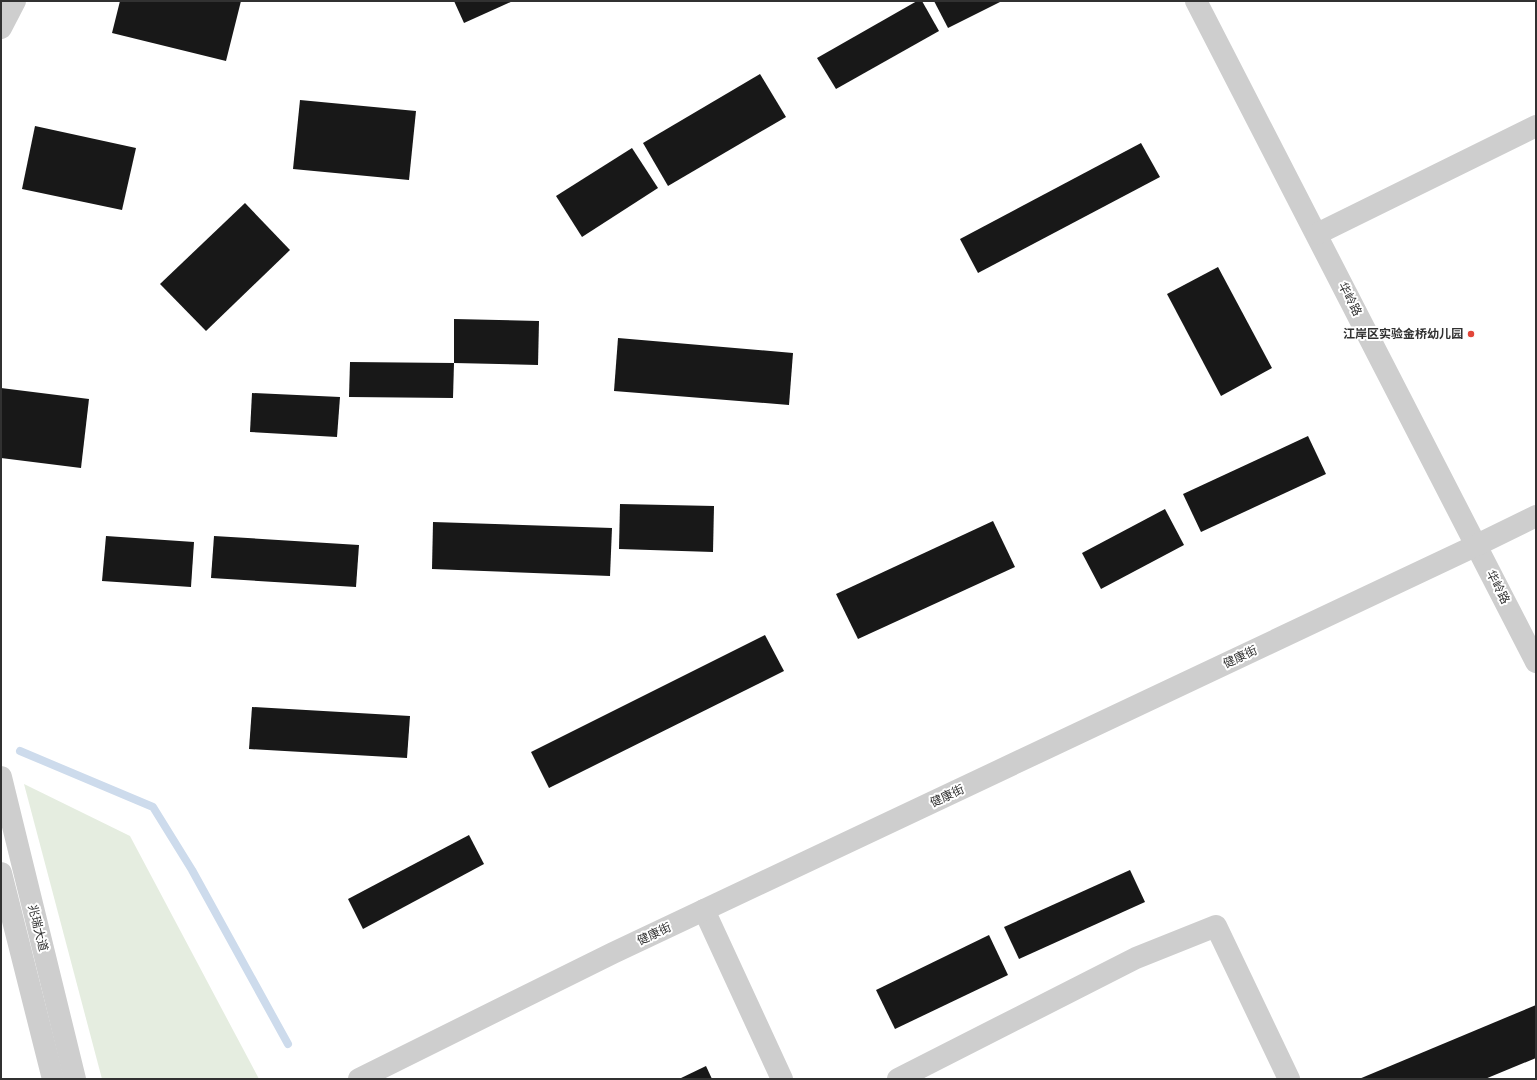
<svg xmlns="http://www.w3.org/2000/svg" width="1537" height="1080" font-family="Roboto,'Noto Sans SC',sans-serif">
<style>
.green{fill:#e5ede0}
.lines{fill:none;stroke-linecap:round;stroke-linejoin:round}
.stream{stroke:#cddbec;stroke-width:8}
.building{fill:#181818}
.minor{stroke:#cecece;stroke-width:22}
.poi-dot{fill:#e24539;stroke:#fff;stroke-width:1.5}
.labels{text-anchor:middle;dominant-baseline:central;stroke-width:4;stroke-linejoin:round;paint-order:stroke}
.street-label{font-size:12px;fill:#313131;stroke:#fff}
.poi-label{font-size:12px;font-weight:bold;fill:#313131;stroke:#fff;text-anchor:end}
</style>
<rect width="100%" height="100%" fill="#fff"/>
<polygon class="green" points="24,784 130,836 259,1079 102,1079"/>
<g class="lines">
<polyline class="stream" points="20,751 153,807 192,870 288,1044"/>
</g>
<g class="building">
<polygon points="120,1 241,1 226,61 112,33"/>
<polygon points="454,1 513,1 464,23"/>
<polygon points="917,1 922,1 939,31 836,89 817,58"/>
<polygon points="934,1 1002,1 948,28"/>
<polygon points="760,74 786,117 668,186 643,143"/>
<polygon points="300,100 416,111 409,180 293,169"/>
<polygon points="35,126 136,148 122,210 22,189"/>
<polygon points="1141,143 1160,177 978,273 960,239"/>
<polygon points="632,148 658,188 582,237 556,196"/>
<polygon points="245,203 290,250 206,331 160,284"/>
<polygon points="1218,267 1272,368 1221,396 1167,294"/>
<polygon points="454,319 539,321 538,365 454,363"/>
<polygon points="618,338 793,353 789,405 614,391"/>
<polygon points="350,362 454,363 453,398 349,397"/>
<polygon points="1,388 89,399 81,468 1,458"/>
<polygon points="252,393 340,397 337,437 250,432"/>
<polygon points="1308,436 1326,474 1201,532 1183,494"/>
<polygon points="620,504 714,506 713,552 619,549"/>
<polygon points="1165,509 1184,545 1101,589 1082,553"/>
<polygon points="993,521 1015,567 858,639 836,594"/>
<polygon points="433,522 612,528 610,576 432,569"/>
<polygon points="106,536 194,542 191,587 102,581"/>
<polygon points="214,536 359,545 356,587 211,578"/>
<polygon points="765,635 784,671 549,788 531,752"/>
<polygon points="252,707 410,716 407,758 249,749"/>
<polygon points="469,835 484,864 363,929 348,899"/>
<polygon points="1130,870 1145,902 1019,959 1004,927"/>
<polygon points="989,935 1008,975 895,1029 876,990"/>
<polygon points="1536,1005 1536,1058 1485,1079 1359,1079"/>
<polygon points="706,1066 712,1079 679,1079"/>
</g>
<g class="lines">
<g class="minor">
<polyline points="1196,1 1536,662"/>
<polyline points="1,28 15,1"/>
<polyline points="1317,234 1536,126"/>
<polyline points="1,777 75,1079"/>
<polyline points="1,873 53,1079"/>
<polyline points="704,910 782,1079"/>
<polyline points="359,1079 613,953 1477,545 1536,516"/>
<polyline points="898,1079 1136,958 1216,926 1289,1079"/>
</g>
</g>
<circle class="poi-dot" cx="1471" cy="334" r="4"/>
<g class="labels">
<g class="street-label">
<text transform="translate(1350 299) rotate(63)">华岭路</text>
<text transform="translate(1498 587) rotate(63)">华岭路</text>
<text transform="translate(1240 657) rotate(-25)">健康街</text>
<text transform="translate(947 796) rotate(-25)">健康街</text>
<text transform="translate(38 928) rotate(76)">兆瑞大道</text>
<text transform="translate(654 934) rotate(-25)">健康街</text>
</g>
<g class="poi-label">
<text x="1463" y="334">江岸区实验金桥幼儿园</text>
</g>
</g>
<rect width="1537" height="1080" fill="none" stroke="#313131" stroke-width="4"/>
</svg>
